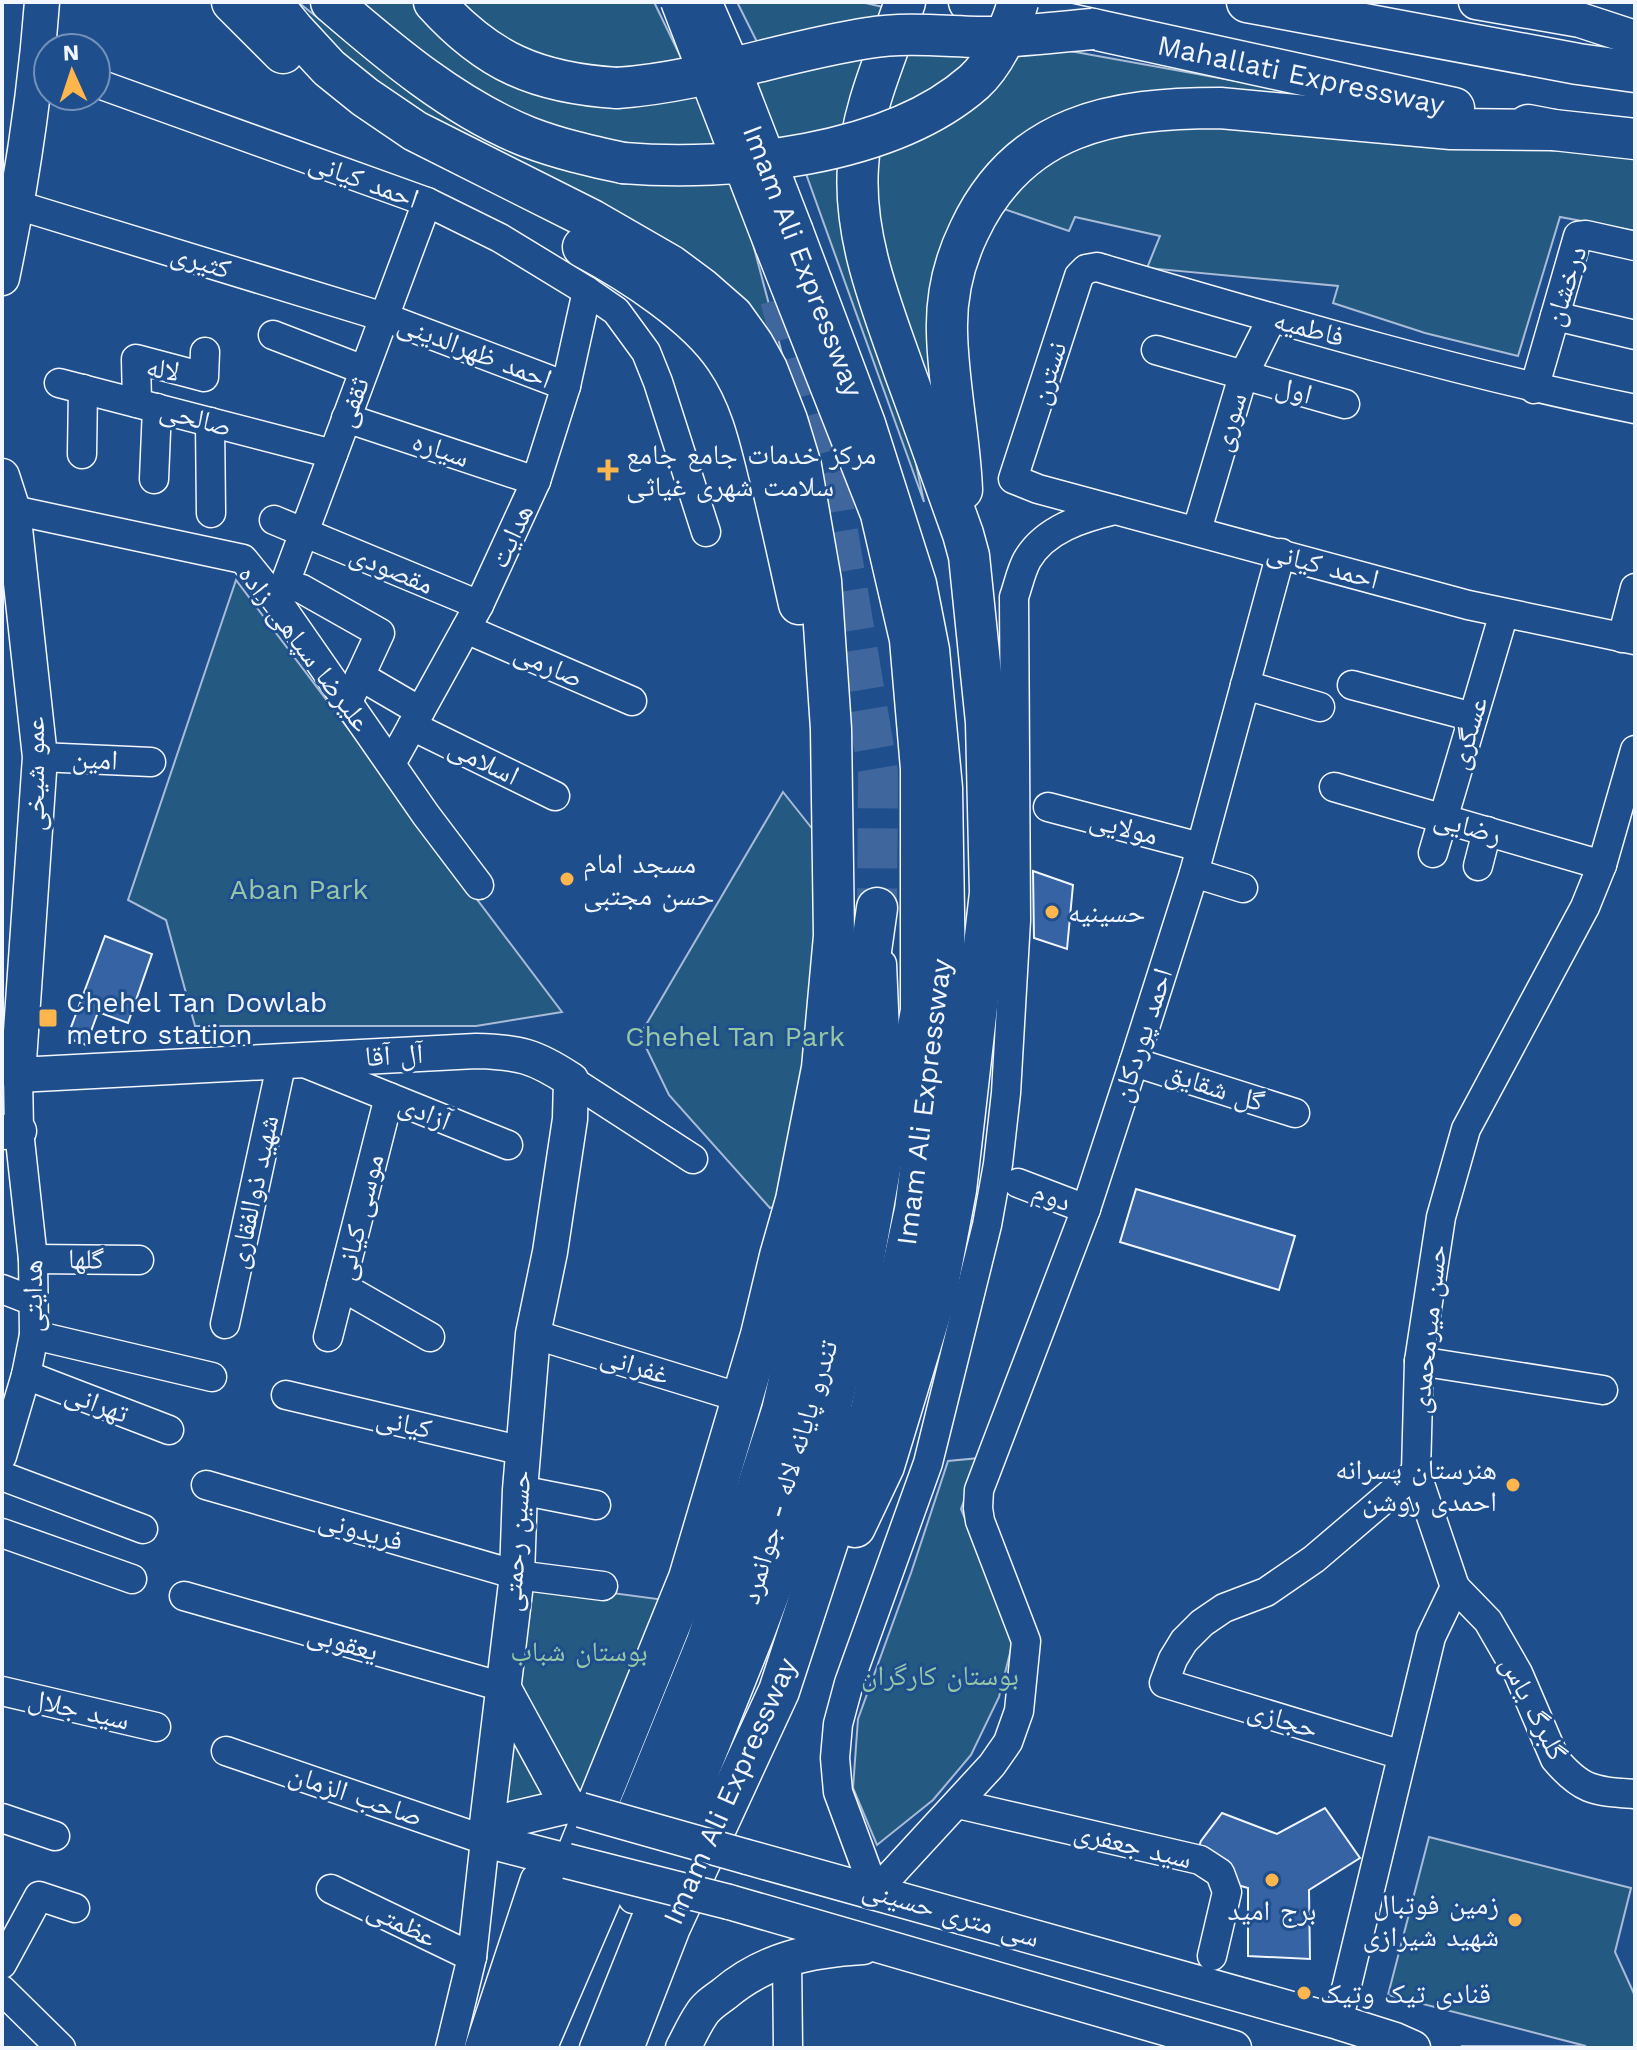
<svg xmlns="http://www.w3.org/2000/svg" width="1637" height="2050" font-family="'Work Sans','Noto Naskh Arabic',sans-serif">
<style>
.green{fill:#245a82;stroke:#a8bbd7;stroke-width:2}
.building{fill:#3563a3;stroke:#f2f6ff;stroke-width:2}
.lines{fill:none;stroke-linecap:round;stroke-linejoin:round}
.highway-tunnel{stroke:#3f679d;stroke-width:40;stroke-dasharray:40 20;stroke-linecap:butt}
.minor-casing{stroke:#f2f6ff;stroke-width:31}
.major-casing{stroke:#f2f6ff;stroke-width:37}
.highway-casing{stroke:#f2f6ff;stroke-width:43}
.minor{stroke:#1f4e8c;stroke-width:28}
.major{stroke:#1f4e8c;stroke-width:34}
.highway{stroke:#1f4e8c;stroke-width:40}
.minor-bridge-casing{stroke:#f2f6ff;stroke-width:31;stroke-linecap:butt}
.major-bridge-casing{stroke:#f2f6ff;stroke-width:37;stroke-linecap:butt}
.highway-bridge-casing{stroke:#f2f6ff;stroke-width:43;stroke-linecap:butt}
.minor-bridge{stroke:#1f4e8c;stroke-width:28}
.major-bridge{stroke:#1f4e8c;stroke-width:34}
.highway-bridge{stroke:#1f4e8c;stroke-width:40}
.poi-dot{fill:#ffb74d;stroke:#1f4e8c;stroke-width:3}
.labels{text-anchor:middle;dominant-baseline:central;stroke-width:6;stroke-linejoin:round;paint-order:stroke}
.street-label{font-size:28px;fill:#f2f6ff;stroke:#1f4e8c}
.poi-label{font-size:28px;fill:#f2f6ff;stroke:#1f4e8c;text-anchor:start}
.park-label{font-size:28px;fill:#97c8a6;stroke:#1f4e8c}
</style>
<rect width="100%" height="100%" fill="#1f4e8c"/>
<g class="green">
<polygon points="288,2 298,2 409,91 470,129 731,180 753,244 794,399 755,328 365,82"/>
<polygon points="351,2 420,2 482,59 695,91 719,152 583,140 479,95"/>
<polygon points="446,2 654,2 687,70 555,70"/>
<polygon points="737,2 861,2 923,16 759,46"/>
<polygon points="1020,42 1463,122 1226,96 983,181 947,464 902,340 868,155"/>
<polygon points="983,44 946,84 878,119 899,45"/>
<polygon points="882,46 855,127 780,148 751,76"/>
<polygon points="1149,121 1547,146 1635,159 1635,231 1560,217 1518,356 1425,333 1333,303 1338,286 1147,268 1160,236 1075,217 1069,231 995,206 1044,158"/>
<polygon points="852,158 924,502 805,171"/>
<polygon points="236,580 562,1012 476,1026 195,1026 166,920 128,900"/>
<polygon points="783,792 818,836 823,991 798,1199 770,1208 669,1095 640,1035"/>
<polygon points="980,1458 961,1509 1014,1637 999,1697 971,1755 933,1800 877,1845 853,1788 858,1719 911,1573 948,1461"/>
<polygon points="522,1581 665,1600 588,1796 579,1789 516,1689"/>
<polygon points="510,1721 559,1798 501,1812"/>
<polygon points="1429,1837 1631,1888 1615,1952 1635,1996 1635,2048 1465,2048 1461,2046 1586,2046 1388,1995"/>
</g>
<g class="building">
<polygon points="1033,871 1073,885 1067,949 1034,938"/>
<polygon points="105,936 152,954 128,1023 98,1012 86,1045 67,1038"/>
<polygon points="1136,1189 1295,1236 1279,1290 1120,1242"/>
<polygon points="1325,1808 1360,1858 1309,1890 1310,1959 1248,1956 1248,1888 1190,1871 1201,1841 1222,1813 1277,1834"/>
</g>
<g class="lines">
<polyline class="highway-tunnel" points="780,299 828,472 878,772 877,908"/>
<g class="minor-casing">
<g id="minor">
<polyline points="96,83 427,202 500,238 587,291 616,311 646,352 658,382 706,532"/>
<polyline points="17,205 384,317 566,386"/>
<polyline points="1555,316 1635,335"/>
<polyline points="273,335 364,370"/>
<polyline points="1156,350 1345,404"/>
<polyline points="59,383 333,454"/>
<polyline points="1534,389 1578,236 1586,235 1635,246"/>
<polyline points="137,403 136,359 204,377 205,352"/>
<path d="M1635,409C1453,372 1275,319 1097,267L1086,269L1079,276L1013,479L1038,489L1468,605L1635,640"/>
<polyline points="346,418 536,481"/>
<polyline points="210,422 211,513"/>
<polyline points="82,454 83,389"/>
<polyline points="154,479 157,408"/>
<polyline points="13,510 243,559 278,602 426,815 479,885"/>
<path d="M1115,510C1082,518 1045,529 1027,560C1021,571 1018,586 1014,597L1016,920L1006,1093L998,1164L987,1225L928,1463L849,1683L838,1724L835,1758L838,1792L875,1892L992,1765L1008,1742L1019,1711L1026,1641L980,1521L978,1508L979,1490L1086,1209L1134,1062L1194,873L1281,553"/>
<polyline points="274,520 479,605"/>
<polyline points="1197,530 1243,376 1272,318"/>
<polyline points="284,584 302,589 380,633 348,702"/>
<polyline points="278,602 427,202"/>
<polyline points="466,629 632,701"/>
<polyline points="1622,638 1635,588"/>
<polyline points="360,676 420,711"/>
<polyline points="1245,685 1320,707"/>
<polyline points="1352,685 1473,717"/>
<polyline points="412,726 555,796"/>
<polyline points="40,757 151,762"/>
<polyline points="391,764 479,605 536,481 566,386 587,291"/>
<polyline points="1334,787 1602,865"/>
<polyline points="1048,807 1200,847"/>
<polyline points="1433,853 1504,613"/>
<polyline points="1478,866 1487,831"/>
<polyline points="1194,873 1243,888"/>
<polyline points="302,1062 508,1145"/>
<polyline points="1134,1062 1295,1113"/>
<polyline points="571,1080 693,1159"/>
<polyline points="1018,1183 1086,1209"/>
<polyline points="33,1259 139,1260"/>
<polyline points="341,1286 430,1337"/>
<polyline points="2,1289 33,1301"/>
<polyline points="225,1324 282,1061"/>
<polyline points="533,1334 738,1397"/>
<polyline points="34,1335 212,1377"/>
<polyline points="328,1337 389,1097"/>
<polyline points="1419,1361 1603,1390"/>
<polyline points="26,1375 169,1430"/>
<polyline points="286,1395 523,1451"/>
<polyline points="2,1456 26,1375 34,1335 33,1259 19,1131 18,1075"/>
<polyline points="2,1476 143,1529"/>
<polyline points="206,1485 517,1575 603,1586"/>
<polyline points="520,1490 596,1505"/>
<polyline points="2,1533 132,1579"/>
<path d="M1455,1587L1488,1621L1518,1673L1555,1759C1582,1791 1594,1791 1635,1794"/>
<polyline points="184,1596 503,1687"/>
<polyline points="2,1691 156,1727"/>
<polyline points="226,1751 485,1840 472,1957 450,2048"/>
<polyline points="1402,1755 1164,1683 1173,1659 1184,1641 1202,1623 1224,1608 1266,1592 1314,1559 1416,1472"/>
<polyline points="958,1804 1200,1860 1220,1873 1227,1892 1212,1956"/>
<polyline points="2,1818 55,1836"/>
<polyline points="331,1889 472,1957"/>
<polyline points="633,1899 779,1523 816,1402 835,1325 866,1161 885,1032 882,964"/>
<polyline points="787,1957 788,2048"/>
<polyline points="2,1964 39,1896 75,1908"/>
<polyline points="2,1990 61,2048"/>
<polyline points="1338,2022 1431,1637 1455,1587 1416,1472 1419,1361 1441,1217 1466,1129 1585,907 1602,865 1635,750"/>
<polyline points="479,2048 535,1879 560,1859"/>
<polyline points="594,2048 760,1634 794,1544 830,1436 863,1297 915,1010 915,769 904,640 875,515 769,246"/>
</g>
</g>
<g class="major-casing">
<g id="major">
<polyline points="1476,2 1580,20 1635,38"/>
<path d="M2,278C21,187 35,95 42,2"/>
<path d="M2,476L13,510L40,757L18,1075L476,1051C519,1052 535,1056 571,1080L570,1119L550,1252L533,1334L520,1490L517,1575L485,1840L567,1861"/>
<polyline points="2,1132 19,1131"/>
<polyline points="503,1687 568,1806"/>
<polyline points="487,1825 568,1806 581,1810"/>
<polyline points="747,1857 1338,2022 1395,2040 1413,2048"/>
<polyline points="729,1902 1234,2048"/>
<path d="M683,2048C689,2037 694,2025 701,2015C706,2006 716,2000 724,1994C765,1959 811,1950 863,1947"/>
</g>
</g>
<g class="highway-casing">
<g id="highway">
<polyline points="232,2 283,53"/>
<polyline points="271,2 293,29 329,68 365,97 415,131 592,220 670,265 701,288 733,316 753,344 767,369 787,420 801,466 821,581 831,729 834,936 822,1068 796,1200 780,1256 761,1335 689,1578 558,1901 505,2048"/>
<path d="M331,2C390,53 455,108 528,137C559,149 591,156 623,163"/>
<path d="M434,2C488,62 537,83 617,88"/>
<polyline points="969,2 1454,108"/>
<polyline points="1247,2 1578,64 1635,72"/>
<polyline points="1528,125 1554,130 1635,139"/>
<path d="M583,247C630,272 697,315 726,359C750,394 759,432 769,473C780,516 789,560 799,604"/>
<path d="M962,490C960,437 948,385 947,332C946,297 954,262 969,231C1019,124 1113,108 1220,108L1451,129L1554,130"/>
<path d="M855,1527L884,1466L936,1295L956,1190L990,893L986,722L969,556L963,534C944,481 925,427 905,373C882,307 853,238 858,166C861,110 887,55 905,2"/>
<polyline points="536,2048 642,1802 707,1642 782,1411 846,1128 877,908"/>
<polyline points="623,2048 670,1927 779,1691 871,1410 915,1210 945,976 942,788 929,650 916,584 865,424 793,232"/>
</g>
</g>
<use href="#minor" class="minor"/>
<use href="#major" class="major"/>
<use href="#highway" class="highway"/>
<g class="minor-bridge-casing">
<polyline id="minor-bridge" points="675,2 769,246"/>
</g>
<g class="major-bridge-casing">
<g id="major-bridge">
<polyline points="581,1810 747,1857"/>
<polyline points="567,1861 729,1902"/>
</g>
</g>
<g class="highway-bridge-casing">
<g id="highway-bridge">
<polyline points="701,2 726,59 793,232"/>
<path d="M617,88C703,82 783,51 868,38C905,32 941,36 978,37C1016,38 1055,32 1093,29"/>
<path d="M623,163C731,172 890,156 974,82C994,64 1011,28 1018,2"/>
</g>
</g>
<use href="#minor-bridge" class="minor-bridge"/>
<use href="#major-bridge" class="major-bridge"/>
<use href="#highway-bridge" class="highway-bridge"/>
</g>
<g class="poi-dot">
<path d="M604 458h8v8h8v8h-8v8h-8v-8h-8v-8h8z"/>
<circle cx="567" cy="879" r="8"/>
<circle cx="1052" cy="912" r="8"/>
<rect x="38" y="1008" width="20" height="20" rx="4"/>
<circle cx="1513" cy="1485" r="8"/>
<circle cx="1272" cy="1880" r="8"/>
<circle cx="1515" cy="1920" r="8"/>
<circle cx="1304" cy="1993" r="8"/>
</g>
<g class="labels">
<g class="street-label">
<text transform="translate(1301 75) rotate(12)">Mahallati Expressway</text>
<text transform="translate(364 180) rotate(20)">احمد کیانی</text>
<text transform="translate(201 261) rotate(17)">کثیری</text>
<text transform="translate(803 261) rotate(69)">Imam Ali Expressway</text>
<text transform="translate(1565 286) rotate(-72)">درخشان</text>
<text transform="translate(1309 328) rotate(15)">فاطمیه</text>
<text transform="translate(475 351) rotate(21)">احمد ظهرالدینی</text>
<text transform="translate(163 369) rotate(10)">لاله</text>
<text transform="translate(1048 373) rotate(-72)">نسترن</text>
<text transform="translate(1294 390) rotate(15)">اول</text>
<text transform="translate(352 402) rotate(-70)">ثقفی</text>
<text transform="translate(196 418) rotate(15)">صالحی</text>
<text transform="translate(1229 422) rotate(-73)">سوری</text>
<text transform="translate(441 449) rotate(19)">سیاره</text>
<text transform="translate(511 536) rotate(-65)">هدایت</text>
<text transform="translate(1323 565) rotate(15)">احمد کیانی</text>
<text transform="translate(392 569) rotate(23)">مقصودی</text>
<text transform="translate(305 648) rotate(53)">علیرضا سپاهی زاده</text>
<text transform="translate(549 665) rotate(24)">صارمی</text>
<text transform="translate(1468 733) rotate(-73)">عسگری</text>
<text transform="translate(95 759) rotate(3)">امین</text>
<text transform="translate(484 761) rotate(26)">اسلامی</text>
<text transform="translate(34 774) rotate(-90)">عمو شیخی</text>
<text transform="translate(1468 826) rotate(16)">رضایی</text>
<text transform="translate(1124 827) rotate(15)">مولایی</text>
<text transform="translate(1142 1035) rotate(-72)">احمد پوردکان</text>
<text transform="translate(394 1055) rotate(-3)">آل آقا</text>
<text transform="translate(1215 1087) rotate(18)">گل شقایق</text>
<text transform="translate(924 1102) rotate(-83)">Imam Ali Expressway</text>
<text transform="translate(425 1112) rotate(22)">آزادی</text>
<text transform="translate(253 1192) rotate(-78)">شهید ذوالفقاری</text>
<text transform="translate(1052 1196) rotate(21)">دوم</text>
<text transform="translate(359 1217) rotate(-76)">موسی کیانی</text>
<text transform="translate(86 1259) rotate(1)">گلها</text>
<text transform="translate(32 1296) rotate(-90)">هدایتی</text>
<text transform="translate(1428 1329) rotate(-84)">حسن میرمحمدی</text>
<text transform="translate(635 1365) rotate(17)">غفرانی</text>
<text transform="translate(97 1403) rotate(21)">تهرانی</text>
<text transform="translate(404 1423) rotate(13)">کیانی</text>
<text transform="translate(789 1472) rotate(-73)">تندرو پایانه لاله - جوانمرد</text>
<text transform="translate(361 1530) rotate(16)">فریدونی</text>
<text transform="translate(516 1541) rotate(-86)">حسین رحمتی</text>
<text transform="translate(343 1642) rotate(16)">یعقوبی</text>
<text transform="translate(1534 1708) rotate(63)">گلبرگ یاس</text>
<text transform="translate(79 1709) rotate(13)">سید جلال</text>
<text transform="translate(1283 1719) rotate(17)">حجازی</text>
<text transform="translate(730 1791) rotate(-66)">Imam Ali Expressway</text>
<text transform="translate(356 1795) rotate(19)">صاحب الزمان</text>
<text transform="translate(1133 1845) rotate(14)">سید جعفری</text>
<text transform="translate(951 1913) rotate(16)">سی متری حسینی</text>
<text transform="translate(402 1923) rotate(26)">عظمتی</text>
</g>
<g class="poi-label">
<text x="626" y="454">مرکز خدمات جامع جامع<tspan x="626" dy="32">سلامت شهری غیاثی</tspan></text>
<text x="583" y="863">مسجد امام<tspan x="583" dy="32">حسن مجتبی</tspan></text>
<text x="1068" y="912">حسینیه</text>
<text x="66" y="1002">Chehel Tan Dowlab<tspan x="66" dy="32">metro station</tspan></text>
<text x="1497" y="1469" text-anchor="end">هنرستان پسرانه<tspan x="1497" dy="32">احمدی روشن</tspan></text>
<text x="1499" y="1904" text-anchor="end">زمین فوتبال<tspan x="1499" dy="32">شهید شیرازی</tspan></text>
<text x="1272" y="1910" text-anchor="middle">برج امید</text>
<text x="1320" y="1993">قنادی تیک وتیک</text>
</g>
<g class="park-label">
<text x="299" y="889">Aban Park</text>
<text x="735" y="1036">Chehel Tan Park</text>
<text x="579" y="1651">بوستان شباب</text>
<text x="940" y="1675">بوستان کارگران</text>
</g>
</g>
<rect width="1637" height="2050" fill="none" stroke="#f2f6ff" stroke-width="8"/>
<g transform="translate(72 72) rotate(357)"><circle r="38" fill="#1f4e8c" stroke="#7391ba" stroke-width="2"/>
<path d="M0-6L14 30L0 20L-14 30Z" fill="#ffb74d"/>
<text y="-12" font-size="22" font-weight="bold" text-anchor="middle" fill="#f2f6ff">N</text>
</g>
</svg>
